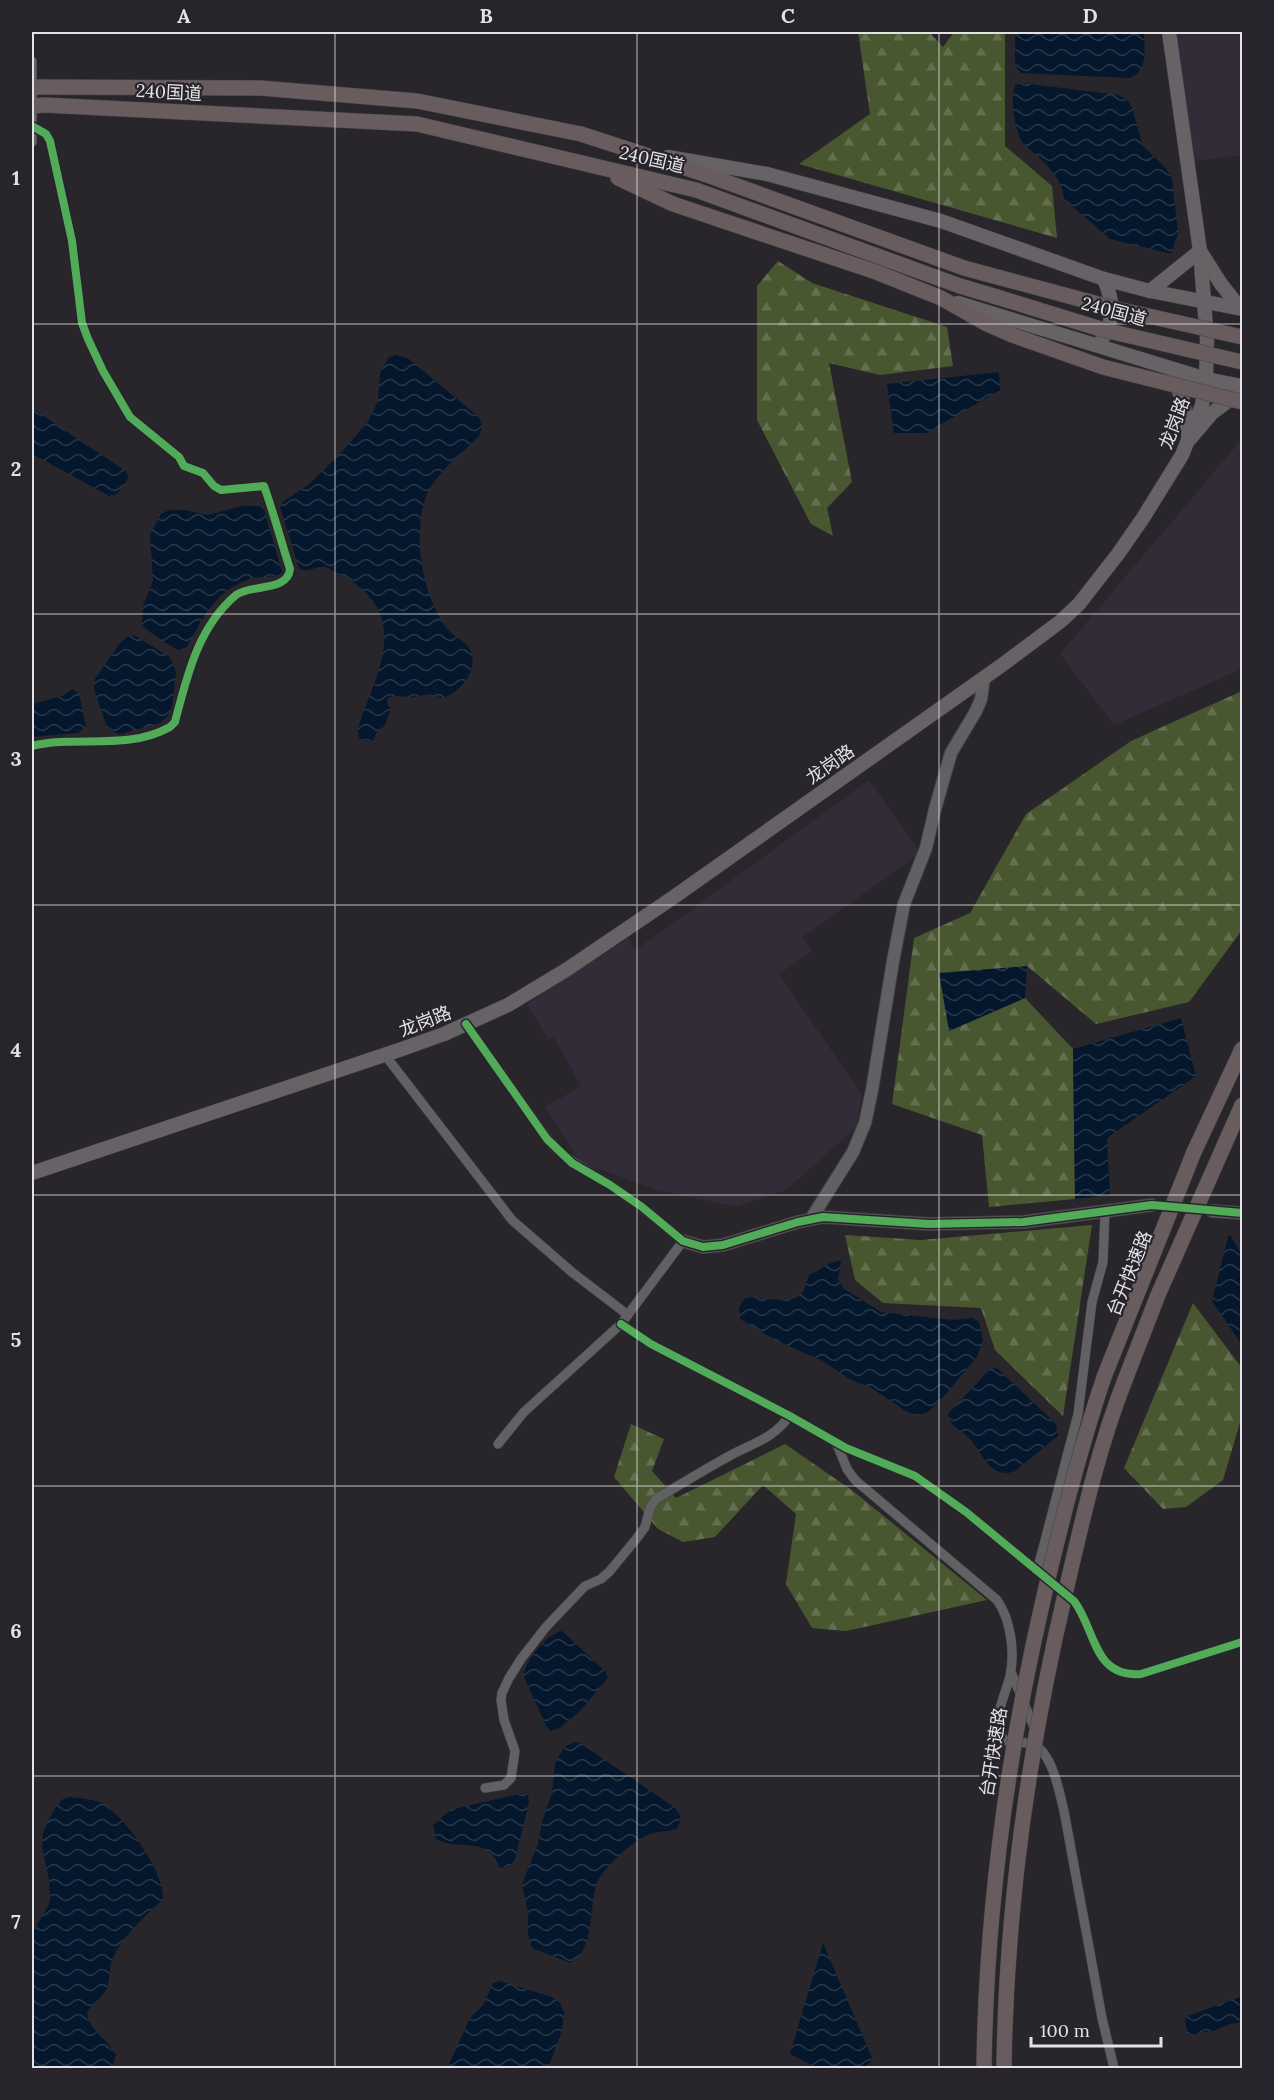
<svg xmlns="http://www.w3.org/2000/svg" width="1274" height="2100" font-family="Lora,'Noto Sans SC',serif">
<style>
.built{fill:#312c38}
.forest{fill:url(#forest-firs)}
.water{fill:url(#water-waves)}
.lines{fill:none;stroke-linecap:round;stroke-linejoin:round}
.minor-tunnel{stroke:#444246;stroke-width:9;stroke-dasharray:9 4.5;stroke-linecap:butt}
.minor-casing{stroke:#434245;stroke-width:10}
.tertiary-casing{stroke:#434245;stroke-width:14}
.secondary-casing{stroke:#434245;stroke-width:15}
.trunk-casing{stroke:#434245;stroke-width:16}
.minor{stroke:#616062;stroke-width:9}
.tertiary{stroke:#616062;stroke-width:12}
.secondary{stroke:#666265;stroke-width:14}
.trunk{stroke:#685c5f;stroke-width:15}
.trunk-bridge-casing{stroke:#434245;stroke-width:16;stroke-linecap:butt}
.trunk-bridge{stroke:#685c5f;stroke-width:15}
.cycleway-casing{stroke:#27252b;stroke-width:11}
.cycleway{stroke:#51ab58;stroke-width:8}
.grid{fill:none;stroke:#e3e2e6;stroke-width:1.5;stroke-opacity:0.55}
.labels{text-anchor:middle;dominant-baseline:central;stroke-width:4.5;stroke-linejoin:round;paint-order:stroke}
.street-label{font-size:18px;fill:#e3e2e6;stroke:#27252b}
.neatline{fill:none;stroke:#e3e2e6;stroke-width:2}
.grid-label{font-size:20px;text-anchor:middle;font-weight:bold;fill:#e3e2e6}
</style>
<defs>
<pattern id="forest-firs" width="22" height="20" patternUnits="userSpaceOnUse" patternTransform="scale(1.5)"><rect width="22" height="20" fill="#495730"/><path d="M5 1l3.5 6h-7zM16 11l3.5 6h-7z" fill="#636f4e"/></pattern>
<pattern id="water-waves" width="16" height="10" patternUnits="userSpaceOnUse" patternTransform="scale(1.5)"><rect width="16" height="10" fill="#04172c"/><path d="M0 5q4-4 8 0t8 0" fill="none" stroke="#28384b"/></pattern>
</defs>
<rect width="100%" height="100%" fill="#28262a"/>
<g class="built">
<polygon points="1175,32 1242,32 1242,155 1194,161"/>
<polygon points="1242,439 1242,669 1114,725 1060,654"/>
<polygon points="869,780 921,853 803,937 812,951 779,974 862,1095 856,1128 786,1190 737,1207 658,1190 581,1163 545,1107 581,1086 554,1037 548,1040 527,1004 628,938 636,950"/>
</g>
<g class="forest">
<polygon points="858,32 929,32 943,47 954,32 1005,32 1005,146 1052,186 1057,238 799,164 870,114"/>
<polygon points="778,261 812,283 947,327 953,366 880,375 829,363 852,482 827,508 833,536 811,524 757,420 757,286"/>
<polygon points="1242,691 1242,930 1189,1002 1096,1024 1027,966 949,1031 1025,998 1073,1049 1075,1199 989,1207 982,1135 892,1104 914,938 970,913 1026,814 1131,741"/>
<polygon points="1092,1225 1063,1416 995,1350 981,1308 883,1303 855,1280 845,1235 921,1240"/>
<polygon points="1193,1303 1242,1368 1242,1416 1223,1480 1186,1507 1163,1509 1124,1468"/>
<polygon points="631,1424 664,1439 652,1471 676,1498 785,1444 853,1491 987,1600 846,1631 812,1628 786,1584 796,1514 763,1485 715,1537 683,1542 658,1529 614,1477"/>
</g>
<g class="water">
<path d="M1015,32H1144C1144,48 1149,72 1129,78L1021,73L1015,65Z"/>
<path d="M1022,83L1118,95L1127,99L1132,108L1143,146L1166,168L1172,179L1178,233L1171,254L1110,239L1064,199C1062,173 1039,159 1022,142C1014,126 1010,102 1015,85Z"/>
<path d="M396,355L409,359L474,413C482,420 484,426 479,436C456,460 428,477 422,511C415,549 424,598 448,630C455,638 467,641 471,652C478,671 460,693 443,698L430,694L414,697L394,696L388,698L387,704L391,709L384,728L378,730L373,740L368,742L359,738L358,728C377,670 412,619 346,577C344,576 328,568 326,567C316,565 308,574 299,568L280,507L283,502L309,484L338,456L368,422L378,401L380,373L389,357Z"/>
<polygon points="999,372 1000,390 926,433 894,433 887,384"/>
<polygon points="32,408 127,472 128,479 117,494 109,496 40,458 32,457"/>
<path d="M242,506H259L264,510L282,572C274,580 260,575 250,579C215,590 203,618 187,647L178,650L157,638L142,625L143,606L153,581L150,535L161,514L169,510H185L208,515Z"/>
<polygon points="134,635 170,657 176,672 172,707 168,716 160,723 120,734 108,730 94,689 95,679 120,643 127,637"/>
<polygon points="73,689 79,694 86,726 78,733 32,737 32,704 62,696"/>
<polygon points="1027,966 1025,998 949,1031 939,973"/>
<polygon points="1181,1018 1196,1076 1107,1138 1110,1195 1075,1199 1073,1049"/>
<polygon points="1229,1233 1242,1255 1242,1345 1212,1301"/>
<path d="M839,1261L841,1262L838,1279L843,1288L881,1312L953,1320L973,1318L979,1322L983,1340L977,1357L938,1403L926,1413L917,1415L907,1412L870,1387L851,1380L823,1361L777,1341L740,1319L739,1307L745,1298C759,1295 794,1307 803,1292C806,1286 806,1280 810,1274C822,1271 826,1262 839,1261Z"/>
<path d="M997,1368L1056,1424L1058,1436L1015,1471C991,1481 982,1452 969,1438C960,1428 950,1428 948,1414L990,1369Z"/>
<path d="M562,1631L605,1671L608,1678L580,1711L560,1728L551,1731L546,1726L524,1677C524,1661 547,1634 562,1631Z"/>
<path d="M575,1742L580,1743L674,1807L679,1813L681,1820L677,1829C666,1832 655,1831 645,1836C630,1844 601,1869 596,1886C589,1908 595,1950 570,1963L532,1948L528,1934V1912L522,1884L538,1844L542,1822L552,1793L555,1764L564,1747Z"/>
<path d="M523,1793L528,1795L529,1803L515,1859L510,1866L500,1868C487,1834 462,1852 436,1839L433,1825L450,1810Z"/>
<path d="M69,1797C81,1798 95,1799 105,1805C127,1820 165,1873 163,1899C145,1917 122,1936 112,1960C108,1971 111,1982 105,1992C100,2000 91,2004 87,2013C90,2032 108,2039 116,2055L112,2068H32V1934L48,1906L50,1900L49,1880L42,1847L43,1833L54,1809L63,1799Z"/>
<polygon points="823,1943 873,2060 863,2068 817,2068 790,2054"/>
<polygon points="500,1981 552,1997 560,2003 564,2012 562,2031 548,2068 449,2068 450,2062 470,2018 484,2004 493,1983"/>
<polygon points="1242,1996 1242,2022 1230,2024 1216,2030 1190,2035 1187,2033 1185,2017"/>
</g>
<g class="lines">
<polyline class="minor-tunnel" points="1152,1205 1198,1210"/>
<g class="minor-casing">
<g id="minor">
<polyline points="32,61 32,142"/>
<path d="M32,746C77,735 127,751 170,727L175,722C187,676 198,627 236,595C251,584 288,592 290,569C281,541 274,514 264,486L221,490L214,486L203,473L184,466L179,457L130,417L103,371L88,339L82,323L72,241L50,141L46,134L32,126"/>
<path d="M466,1024L553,1146C571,1163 592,1173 612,1186C637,1203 660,1222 683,1241L621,1324L524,1412L498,1444"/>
<polyline points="385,1055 512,1220 573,1273 628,1315"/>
<path d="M621,1324L651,1344L788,1415L846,1448L915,1476L966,1512L1074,1601C1096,1630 1093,1678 1141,1674L1242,1642"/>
<path d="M836,1442L847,1469L855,1480L997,1600C1011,1620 1015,1652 1010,1676C1006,1693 995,1713 999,1731C1004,1750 1026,1737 1038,1747C1054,1761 1059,1791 1064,1811L1102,2018L1114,2068"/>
<polyline points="1037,1571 1078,1414 1092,1302 1103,1262 1105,1211"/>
<polyline points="1011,1672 1036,1732"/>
<path d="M485,1788L504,1785L511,1778L515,1751L504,1720L501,1700L502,1693L509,1678L521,1659L546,1627L585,1586L601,1579L609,1572L637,1538L645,1527L650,1508L656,1499C681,1484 707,1468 733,1454C756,1442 774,1438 790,1415"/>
</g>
</g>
<g class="tertiary-casing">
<g id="tertiary">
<polyline points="1212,1211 1242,1213"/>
<polyline points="811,1219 853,1152 865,1123 872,1090 893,961 904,904 926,848 935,809 951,753 976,711 981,699 984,678"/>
<polyline points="683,1241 703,1247 723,1245 798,1222 823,1217 929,1224 1023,1222 1152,1205"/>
</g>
</g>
<g class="secondary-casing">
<g id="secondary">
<polyline points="668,157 767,174 941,221 1104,279 1150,291 1242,309"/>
<polyline points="1150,291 1200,251 1221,284 1240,308"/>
<polyline points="958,303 1206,379 1242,386"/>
<path d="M1102,339C1116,319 1113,300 1104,279"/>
<polyline points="1173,378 1183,400 1189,440 1212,413 1236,395"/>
<polyline points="32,1173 402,1049 444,1034 508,1005 566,970 671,899 1002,665 1061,621 1079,604 1118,554 1143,518 1182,455 1202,405 1206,379 1207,339 1200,251 1169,32"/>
</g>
</g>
<g class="trunk-casing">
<g id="trunk">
<polyline points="32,87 260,88 417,101 581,134 707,175 964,268 1001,278"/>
<polyline points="32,106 45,105 417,124 696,190 960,286 997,297"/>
<polyline points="618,178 673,204 876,272 941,298 987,324 1012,335"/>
<polyline points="1104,1377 1194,1152 1242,1049"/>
<polyline points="1125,1380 1158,1295 1242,1105"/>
</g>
</g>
<use href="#minor" class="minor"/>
<use href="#tertiary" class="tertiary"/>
<use href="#secondary" class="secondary"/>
<use href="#trunk" class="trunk"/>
<g class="trunk-bridge-casing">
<g id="trunk-bridge">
<polyline points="1001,278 1113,308 1242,337"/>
<polyline points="997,297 1104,330 1242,362"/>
<polyline points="1012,335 1103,367 1242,402"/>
<path d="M984,2068C986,1909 1008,1751 1044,1596C1061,1522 1080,1449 1104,1377"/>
<path d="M1004,2068C1006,1904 1029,1746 1067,1586C1083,1517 1099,1446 1125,1380"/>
</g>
</g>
<use href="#trunk-bridge" class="trunk-bridge"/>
<g class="cycleway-casing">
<g id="cycleway">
<path d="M32,746C77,735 127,751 170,727L175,722C187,676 198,627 236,595C251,584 288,592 290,569C281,541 274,514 264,486L221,490L214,486L203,473L184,466L179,457L130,417L103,371L88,339L82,323L72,241L50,141L46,134L32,126"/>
<polyline points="466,1024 547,1139 572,1163 610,1185 642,1207 683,1241 703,1247 723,1245 798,1222 823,1217 929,1224 1023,1222 1152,1205 1242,1213"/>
<path d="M621,1324L651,1344L788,1415L846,1448L915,1476L966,1512L1074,1601C1096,1630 1093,1678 1141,1674L1242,1642"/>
</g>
</g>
<use href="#cycleway" class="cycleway"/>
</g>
<path class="grid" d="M335,32V2068M637,32V2068M939,32V2068M32,324H1242M32,614H1242M32,905H1242M32,1195H1242M32,1486H1242M32,1776H1242"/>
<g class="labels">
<g class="street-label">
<text transform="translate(169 92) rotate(3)">240国道</text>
<text transform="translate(652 159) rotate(13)">240国道</text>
<text transform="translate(1114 311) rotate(15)">240国道</text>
<text transform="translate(1174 423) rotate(-69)">龙岗路</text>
<text transform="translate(830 764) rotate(-35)">龙岗路</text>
<text transform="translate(425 1021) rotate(-21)">龙岗路</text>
<text transform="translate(1129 1273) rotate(-68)">台开快速路</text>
<text transform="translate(993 1752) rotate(-81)">台开快速路</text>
</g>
</g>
<rect width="1274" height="2100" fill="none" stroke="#27252b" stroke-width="66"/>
<path d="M1031 2037v9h130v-9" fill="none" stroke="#e3e2e6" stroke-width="3"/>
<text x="1040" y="2037" font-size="18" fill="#e3e2e6" stroke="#27252b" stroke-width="4.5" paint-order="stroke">100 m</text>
<rect x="33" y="33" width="1208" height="2034" class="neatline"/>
<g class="grid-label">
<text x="184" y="23">A</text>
<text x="486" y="23">B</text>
<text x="788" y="23">C</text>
<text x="1090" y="23">D</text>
<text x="16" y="185">1</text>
<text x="16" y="476">2</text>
<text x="16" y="766">3</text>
<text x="16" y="1057">4</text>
<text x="16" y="1347">5</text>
<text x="16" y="1638">6</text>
<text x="16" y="1929">7</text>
</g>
</svg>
